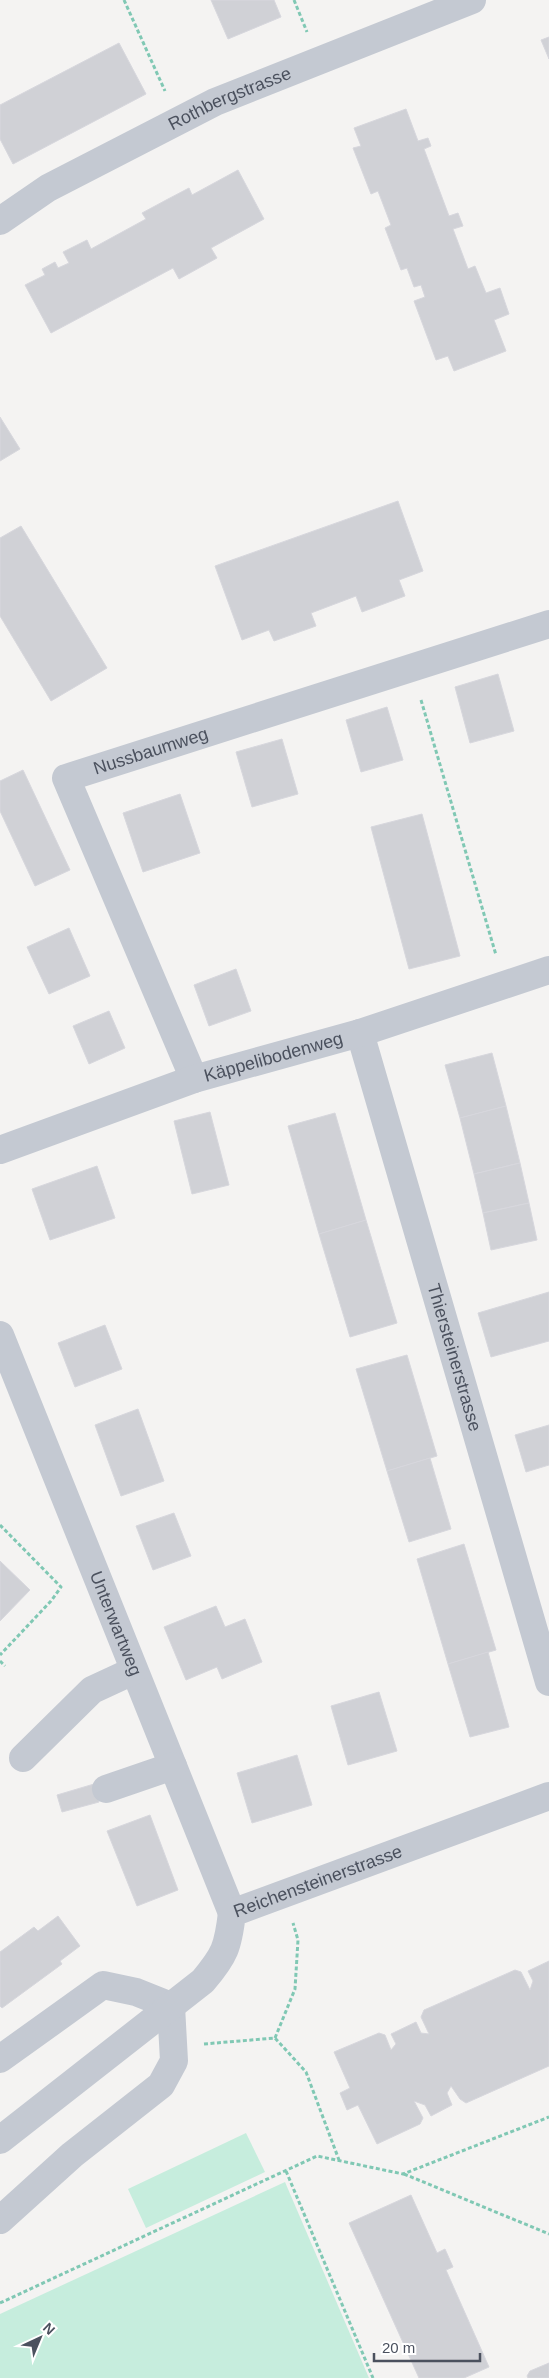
<svg xmlns="http://www.w3.org/2000/svg" width="549" height="2378" font-family="Helvetica,sans-serif">
<style>
.pitch{fill:#c6eddd}
.building{fill:#d0d1d6;stroke:#d7d7dd}
.lines{fill:none;stroke-linecap:round;stroke-linejoin:round}
.path{stroke:#80c8b4;stroke-width:3;stroke-dasharray:4 2.5;stroke-linecap:butt}
.minor{stroke:#c4c9d2;stroke-width:28}
.labels{text-anchor:middle;dominant-baseline:central;stroke-width:4;stroke-linejoin:round;paint-order:stroke}
.street-label{font-size:18px;fill:#4b515e;stroke:#fff}
</style>
<rect width="100%" height="100%" fill="#f4f3f2"/>
<g class="pitch">
<polygon points="246,2133 265,2172 146,2228 128,2189"/>
<polygon points="285,2182 369,2378 0,2378 0,2314"/>
</g>
<g class="building">
<polygon points="211,0 274,0 281,17 228,39"/>
<polygon points="549,37 549,59 541,40"/>
<polygon points="119,43 146,94 13,164 0,139 0,105"/>
<polygon points="406,109 418,141 428,138 431,146 424,149 449,216 458,213 463,226 453,229 468,269 475,266 486,293 500,288 509,314 494,320 506,351 454,371 448,356 436,360 414,301 425,297 421,285 414,287 407,268 401,270 385,228 391,225 378,191 371,194 353,148 361,146 354,128"/>
<polygon points="238,170 264,219 211,248 217,258 179,279 173,268 51,333 25,285 45,275 42,269 55,262 58,268 69,263 63,252 87,240 91,249 146,219 142,213 168,199 189,188 192,195"/>
<polygon points="0,417 20,449 0,461"/>
<polygon points="398,501 423,571 399,580 405,596 362,612 356,596 311,613 316,626 274,641 269,630 242,640 215,566"/>
<polygon points="21,526 107,668 51,701 0,616 0,538"/>
<polygon points="498,674 514,731 470,743 455,687"/>
<polygon points="387,707 403,760 361,772 346,720"/>
<polygon points="282,739 298,794 252,807 236,752"/>
<polygon points="23,770 70,870 35,886 0,811 0,781"/>
<polygon points="180,794 200,853 143,872 123,813"/>
<polygon points="422,814 460,956 409,969 371,827"/>
<polygon points="69,928 90,976 49,994 27,947"/>
<polygon points="236,969 251,1011 209,1026 194,985"/>
<polygon points="109,1011 125,1048 89,1064 73,1026"/>
<polygon points="492,1053 506,1106 460,1118 445,1065"/>
<polygon points="506,1106 520,1163 474,1174 460,1118"/>
<polygon points="210,1112 229,1185 192,1194 174,1121"/>
<polygon points="335,1113 366,1220 319,1234 288,1126"/>
<polygon points="520,1163 529,1203 483,1213 474,1174"/>
<polygon points="97,1166 115,1218 50,1240 32,1189"/>
<polygon points="529,1203 537,1240 491,1250 483,1213"/>
<polygon points="366,1220 397,1323 350,1337 319,1234"/>
<polygon points="549,1292 549,1341 491,1357 478,1313"/>
<polygon points="105,1325 122,1369 75,1387 58,1343"/>
<polygon points="407,1355 437,1456 387,1471 356,1369"/>
<polygon points="138,1409 164,1481 121,1496 95,1425"/>
<polygon points="549,1425 549,1465 526,1472 515,1435"/>
<polygon points="430,1458 451,1529 409,1542 387,1471"/>
<polygon points="174,1513 191,1556 153,1570 136,1526"/>
<polygon points="464,1544 496,1650 448,1664 417,1559"/>
<polygon points="0,1561 30,1590 0,1621"/>
<polygon points="216,1606 225,1627 245,1619 262,1662 222,1679 217,1667 186,1680 164,1627"/>
<polygon points="488,1652 509,1727 470,1737 448,1664"/>
<polygon points="379,1692 397,1751 348,1765 331,1706"/>
<polygon points="297,1755 312,1805 252,1823 237,1773"/>
<polygon points="94,1784 99,1802 62,1812 57,1795"/>
<polygon points="150,1815 178,1890 137,1906 107,1831"/>
<polygon points="58,1916 80,1946 60,1961 62,1964 2,2008 0,2006 0,1952 34,1927 38,1931"/>
<polygon points="549,1961 549,2066 466,2103 460,2099 451,2086 447,2093 452,2105 431,2116 425,2105 414,2101 423,2118 420,2124 377,2144 358,2105 347,2110 340,2093 350,2088 334,2052 379,2033 385,2035 391,2050 396,2044 391,2034 416,2022 421,2033 429,2034 421,2017 424,2010 515,1970 521,1972 530,1990 533,1981 528,1971"/>
<polygon points="411,2195 437,2253 445,2249 453,2267 446,2270 489,2367 464,2378 419,2378 349,2223"/>
<polygon points="549,2363 549,2378 528,2378 527,2376 530,2371"/>
</g>
<g class="lines">
<g class="path">
<polyline points="124,0 165,91"/>
<polyline points="294,0 307,32"/>
<polyline points="421,700 496,955"/>
<polyline points="0,1525 61,1587 51,1601 0,1655"/>
<polyline points="0,1661 5,1666"/>
<polyline points="275,2038 295,1989 298,1940 293,1923"/>
<polyline points="204,2044 275,2038 306,2072 339,2160"/>
<polyline points="286,2171 373,2378"/>
<polyline points="404,2174 549,2234"/>
<polyline points="0,2303 317,2156 403,2174 549,2117"/>
</g>
<g class="minor">
<path id="s1" d="M0,221L48,188L215,102L472,0"/>
<path id="s2" d="M360,1033L549,1682"/>
<path id="s3" d="M194,1079L66,778L549,624"/>
<path id="s4" d="M0,1150L194,1079L360,1033L549,970"/>
<path id="s5" d="M0,1335L232,1913"/>
<polyline points="23,1758 92,1690 133,1671"/>
<polyline points="106,1789 173,1766"/>
<polyline points="0,2059 103,1985 136,1992 171,2006 174,2061 161,2085 72,2155 0,2220"/>
<path id="s6" d="M0,2140L203,1981C225,1955 228,1947 232,1913L549,1796"/>
</g>
</g>
<g class="labels">
<g class="street-label">
<text stroke="none"><textPath href="#s1" startOffset="261">Rothbergstrasse</textPath></text>
<text stroke="none"><textPath href="#s3" startOffset="416">Nussbaumweg</textPath></text>
<text stroke="none"><textPath href="#s4" startOffset="289">Käppelibodenweg</textPath></text>
<text stroke="none"><textPath href="#s2" startOffset="338">Thiersteinerstrasse</textPath></text>
<text stroke="none"><textPath href="#s5" startOffset="311">Unterwartweg</textPath></text>
<text stroke="none"><textPath href="#s6" startOffset="425">Reichensteinerstrasse</textPath></text>
</g>
</g>
<g transform="translate(40 2338) rotate(44)" stroke="#ffffff" stroke-width="4" paint-order="stroke">
<path d="M0-4L9 19L0 12L-9 19Z" fill="#4b515e"/>
<text y="-8" font-size="14" font-weight="bold" text-anchor="middle" fill="#4b515e">N</text>
</g>
<path d="M374 2353v8h106v-8" fill="none" stroke="#4b515e" stroke-width="2.5"/>
<text x="382" y="2353" font-size="15" fill="#4b515e" stroke="#ffffff" stroke-width="4" paint-order="stroke">20 m</text>
</svg>
